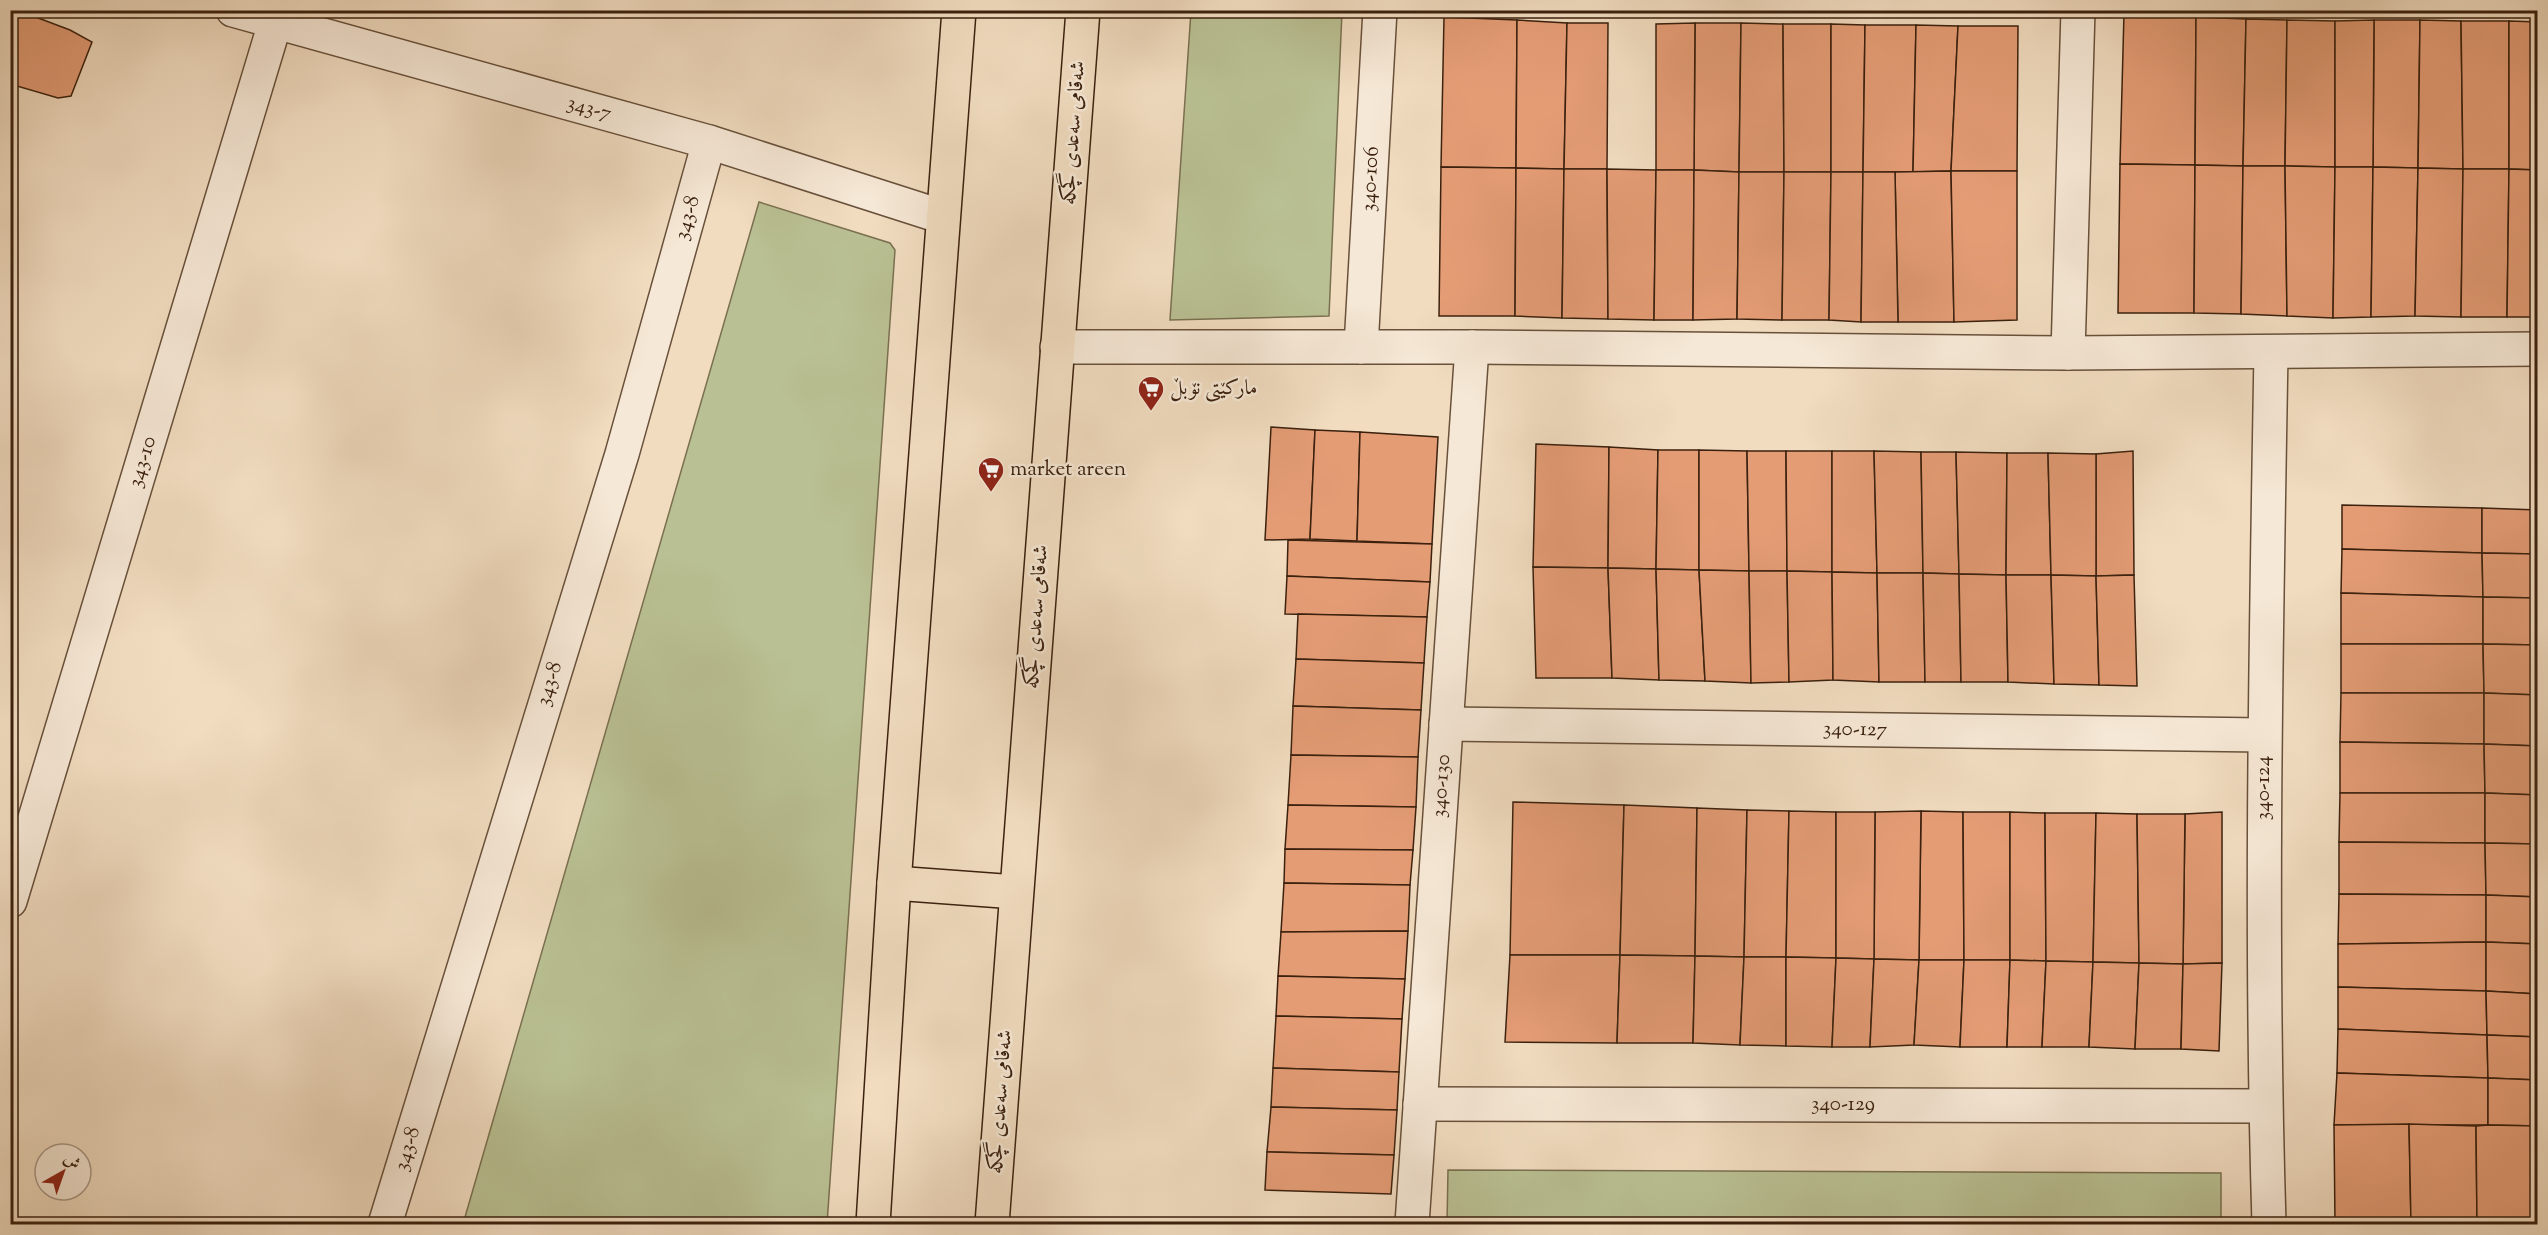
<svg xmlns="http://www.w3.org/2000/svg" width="2548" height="1235" font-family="'Sorts Mill Goudy',Amiri,serif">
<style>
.green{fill:#b9c093;stroke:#7a7050;stroke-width:1.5}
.building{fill:#e49c75;stroke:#3b210e;stroke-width:1.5}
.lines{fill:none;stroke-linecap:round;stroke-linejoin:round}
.minor-casing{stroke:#68503a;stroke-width:36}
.major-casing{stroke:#3b210e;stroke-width:36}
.minor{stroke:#f6e8d6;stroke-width:33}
.major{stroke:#f1dcc0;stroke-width:33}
.labels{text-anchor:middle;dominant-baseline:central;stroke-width:5;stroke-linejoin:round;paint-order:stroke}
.street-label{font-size:21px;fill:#3b210e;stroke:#f6e8d6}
.poi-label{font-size:21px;fill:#3b210e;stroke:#f6e8d6;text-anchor:start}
</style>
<rect width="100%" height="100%" fill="#f1dcc0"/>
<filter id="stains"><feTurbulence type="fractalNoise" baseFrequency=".00333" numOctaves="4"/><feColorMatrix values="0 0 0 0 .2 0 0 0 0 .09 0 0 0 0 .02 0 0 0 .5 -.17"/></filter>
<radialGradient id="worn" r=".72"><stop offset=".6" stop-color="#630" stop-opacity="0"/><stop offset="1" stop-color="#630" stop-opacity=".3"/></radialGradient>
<g class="green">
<polygon points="1191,11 1342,11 1329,316 1170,320"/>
<polygon points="759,202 890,243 895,250 827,1224 463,1224"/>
<polygon points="1448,1170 2221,1173 2221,1224 1447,1224"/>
</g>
<g class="building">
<polygon points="17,10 70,30 92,42 71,96 58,98 10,84 10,13"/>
<polygon points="2124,13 2196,17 2195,165 2120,164"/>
<polygon points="1444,17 1517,20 1516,168 1441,167"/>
<polygon points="2196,17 2246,19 2243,166 2195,165"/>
<polygon points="2246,19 2287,20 2285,166 2243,166"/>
<polygon points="1517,20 1567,23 1564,169 1516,168"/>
<polygon points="2287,20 2335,21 2335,167 2285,166"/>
<polygon points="2374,20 2420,20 2418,168 2373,167"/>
<polygon points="2374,20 2373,167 2335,167 2335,21"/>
<polygon points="2420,20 2461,21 2463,169 2418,168"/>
<polygon points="2461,21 2509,21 2509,169 2463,169"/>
<polygon points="2509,21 2538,22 2538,170 2509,169"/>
<polygon points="1567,23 1608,23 1607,169 1564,169"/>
<polygon points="1695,23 1741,23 1739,172 1694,170"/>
<polygon points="1695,23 1694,170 1656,170 1656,24"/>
<polygon points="1741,23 1783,24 1784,172 1739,172"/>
<polygon points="1783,24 1831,24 1831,172 1784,172"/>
<polygon points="1831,24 1865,25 1863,172 1831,172"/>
<polygon points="1865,25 1916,25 1913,172 1863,172"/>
<polygon points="1916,25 1958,26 1951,171 1913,172"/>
<polygon points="1958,26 2018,26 2017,171 1951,171"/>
<polygon points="2120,164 2195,165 2194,313 2118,313"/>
<polygon points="2195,165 2243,166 2241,314 2194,313"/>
<polygon points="2243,166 2285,166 2287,316 2241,314"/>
<polygon points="2285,166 2335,167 2333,318 2287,316"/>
<polygon points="1441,167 1516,168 1515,316 1439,316"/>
<polygon points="2335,167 2373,167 2371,317 2333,318"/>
<polygon points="2373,167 2418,168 2415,316 2371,317"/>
<polygon points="1516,168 1564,169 1562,318 1515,316"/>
<polygon points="2418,168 2463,169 2461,317 2415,316"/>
<polygon points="1564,169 1607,169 1608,319 1562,318"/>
<polygon points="1607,169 1656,170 1654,320 1608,319"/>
<polygon points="2463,169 2509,169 2507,317 2461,317"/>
<polygon points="2509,169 2538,170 2538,317 2507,317"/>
<polygon points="1656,170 1694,170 1693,320 1654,320"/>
<polygon points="1694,170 1739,172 1737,319 1693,320"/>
<polygon points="1951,171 1954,322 1898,322 1895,172"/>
<polygon points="1951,171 2017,171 2017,320 1954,322"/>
<polygon points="1739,172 1784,172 1782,320 1737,319"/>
<polygon points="1784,172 1831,172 1829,320 1782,320"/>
<polygon points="1831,172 1863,172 1861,322 1829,320"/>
<polygon points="1863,172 1895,172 1898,322 1861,322"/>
<polygon points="1271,427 1315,430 1310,539 1265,540"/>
<polygon points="1315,430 1360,432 1357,541 1310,539"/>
<polygon points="1360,432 1438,437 1432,544 1357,541"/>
<polygon points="1536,444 1609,447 1608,568 1533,567"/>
<polygon points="1609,447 1658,450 1656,569 1608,568"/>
<polygon points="1658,450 1699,450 1699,570 1656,569"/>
<polygon points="1699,450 1747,451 1749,571 1699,570"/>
<polygon points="1747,451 1786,451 1787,571 1749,571"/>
<polygon points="1786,451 1832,451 1832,572 1787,571"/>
<polygon points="1832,451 1874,451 1877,573 1832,572"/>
<polygon points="1874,451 1921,452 1923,573 1877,573"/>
<polygon points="2133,451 2134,575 2096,576 2096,454"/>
<polygon points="1921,452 1956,452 1959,574 1923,573"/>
<polygon points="1956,452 2007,453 2006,575 1959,574"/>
<polygon points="2007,453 2048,453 2051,575 2006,575"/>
<polygon points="2048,453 2096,454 2096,576 2051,575"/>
<polygon points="2342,505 2482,508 2482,553 2342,549"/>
<polygon points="2482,508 2538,510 2538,554 2482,553"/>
<polygon points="1288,540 1432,544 1430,582 1287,576"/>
<polygon points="2342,549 2482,553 2483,597 2341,593"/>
<polygon points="2482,553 2538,554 2538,598 2483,597"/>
<polygon points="1533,567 1608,568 1612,678 1536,678"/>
<polygon points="1608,568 1656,569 1659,680 1612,678"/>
<polygon points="1656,569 1699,570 1705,681 1659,680"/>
<polygon points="1699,570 1749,571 1751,683 1705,681"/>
<polygon points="1749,571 1787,571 1789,682 1751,683"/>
<polygon points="1787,571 1832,572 1833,680 1789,682"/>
<polygon points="1832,572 1877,573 1879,682 1833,680"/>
<polygon points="1877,573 1923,573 1925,682 1879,682"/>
<polygon points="1923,573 1959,574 1961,682 1925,682"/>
<polygon points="1959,574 2006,575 2008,682 1961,682"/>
<polygon points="2006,575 2051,575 2054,684 2008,682"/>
<polygon points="2051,575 2096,576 2099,685 2054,684"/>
<polygon points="2134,575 2137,686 2099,685 2096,576"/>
<polygon points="1287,576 1430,582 1427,617 1285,614"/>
<polygon points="2341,593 2483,597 2483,644 2341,644"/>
<polygon points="2483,597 2538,598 2538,645 2483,644"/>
<polygon points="1298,614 1427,617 1424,663 1296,659"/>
<polygon points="2341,644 2483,644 2484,693 2341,693"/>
<polygon points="2483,644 2538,645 2538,695 2484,693"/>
<polygon points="1296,659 1424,663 1421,710 1293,706"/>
<polygon points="2341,693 2484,693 2484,744 2340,742"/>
<polygon points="2484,693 2538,695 2538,746 2484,744"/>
<polygon points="1293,706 1421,710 1418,757 1291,755"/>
<polygon points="2340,742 2484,744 2485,793 2340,793"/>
<polygon points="2484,744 2538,746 2538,795 2485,793"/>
<polygon points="1291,755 1418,757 1416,807 1288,805"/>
<polygon points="2340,793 2485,793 2485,843 2339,842"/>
<polygon points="2485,793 2538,795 2538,844 2485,843"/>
<polygon points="1513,802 1624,805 1620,955 1510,955"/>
<polygon points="1288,805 1416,807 1413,850 1285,849"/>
<polygon points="1624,805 1697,808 1695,956 1620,955"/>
<polygon points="1697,808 1747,810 1744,957 1695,956"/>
<polygon points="1747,810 1789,811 1786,957 1744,957"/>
<polygon points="1789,811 1836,812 1836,958 1786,957"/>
<polygon points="1921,811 1963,812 1964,960 1919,960"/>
<polygon points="1921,811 1919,960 1874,959 1875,812"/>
<polygon points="1836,812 1875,812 1874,959 1836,958"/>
<polygon points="1963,812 2010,812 2010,960 1964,960"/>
<polygon points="2010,812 2045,813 2046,961 2010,960"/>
<polygon points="2222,812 2222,963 2183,964 2185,814"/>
<polygon points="2045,813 2096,813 2093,962 2046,961"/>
<polygon points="2096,813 2137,814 2139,963 2093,962"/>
<polygon points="2137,814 2185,814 2183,964 2139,963"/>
<polygon points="2339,842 2485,843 2486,895 2339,894"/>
<polygon points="2485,843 2538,844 2538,897 2486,895"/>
<polygon points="1285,849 1413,850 1410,885 1284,883"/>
<polygon points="1284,883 1410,885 1408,931 1281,932"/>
<polygon points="2339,894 2486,895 2486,942 2338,944"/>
<polygon points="2486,895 2538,897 2538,944 2486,942"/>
<polygon points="1408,931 1405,979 1278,976 1281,932"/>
<polygon points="2486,942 2486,991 2338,987 2338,944"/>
<polygon points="2486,942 2538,944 2538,994 2486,991"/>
<polygon points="1510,955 1620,955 1617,1043 1505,1042"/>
<polygon points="1620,955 1695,956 1693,1043 1617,1043"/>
<polygon points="1695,956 1744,957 1740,1045 1693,1043"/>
<polygon points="1744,957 1786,957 1786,1046 1740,1045"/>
<polygon points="1786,957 1836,958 1832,1047 1786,1046"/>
<polygon points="1836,958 1874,959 1870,1047 1832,1047"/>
<polygon points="1874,959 1919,960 1914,1045 1870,1047"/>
<polygon points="1919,960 1964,960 1960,1047 1914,1045"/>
<polygon points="1964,960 2010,960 2007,1047 1960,1047"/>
<polygon points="2010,960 2046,961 2042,1047 2007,1047"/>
<polygon points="2046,961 2093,962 2089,1047 2042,1047"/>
<polygon points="2093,962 2139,963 2135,1049 2089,1047"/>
<polygon points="2139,963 2183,964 2181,1049 2135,1049"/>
<polygon points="2222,963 2219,1051 2181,1049 2183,964"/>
<polygon points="1278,976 1405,979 1402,1019 1276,1016"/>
<polygon points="2338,987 2486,991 2487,1035 2338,1029"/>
<polygon points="2486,991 2538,994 2538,1037 2487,1035"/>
<polygon points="1276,1016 1402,1019 1399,1072 1273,1068"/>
<polygon points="2338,1029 2487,1035 2488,1078 2337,1073"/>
<polygon points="2487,1035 2538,1037 2538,1080 2488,1078"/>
<polygon points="1273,1068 1399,1072 1397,1110 1271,1107"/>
<polygon points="2337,1073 2488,1078 2488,1125 2334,1125"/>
<polygon points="2488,1078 2538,1080 2538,1126 2488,1125"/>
<polygon points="1271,1107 1397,1110 1394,1155 1267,1152"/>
<polygon points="2409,1124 2411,1224 2335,1224 2334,1125"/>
<polygon points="2409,1124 2476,1126 2477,1224 2411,1224"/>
<polygon points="2488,1125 2538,1126 2538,1224 2477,1224 2476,1126"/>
<polygon points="1267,1152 1394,1155 1391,1194 1265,1190"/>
</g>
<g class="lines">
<g class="minor-casing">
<g id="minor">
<polyline points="233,10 709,142 943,217"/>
<polyline points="1057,347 1472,347 2068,353 2538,349"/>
<polyline points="1361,347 1380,10"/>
<polyline points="2068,353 2078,10"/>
<polyline points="1446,724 2264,735"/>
<polyline points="10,901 275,23"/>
<polyline points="1420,1104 2265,1106"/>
<polyline points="385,1224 622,454 709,142"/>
<polyline points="1412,1224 1472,347"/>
<path d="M2269,1224C2260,933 2266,643 2271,352"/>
</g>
</g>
<g class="major-casing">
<g id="major">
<polyline points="894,883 1016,892"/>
<polyline points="873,1224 894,883 959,10"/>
<polyline points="992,1224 1083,10"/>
</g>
</g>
<use href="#minor" class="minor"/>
<use href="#major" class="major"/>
</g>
<defs>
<g id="supermarket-pin" transform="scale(1.35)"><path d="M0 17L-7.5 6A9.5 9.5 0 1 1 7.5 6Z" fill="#8f2418" stroke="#f6e8d6"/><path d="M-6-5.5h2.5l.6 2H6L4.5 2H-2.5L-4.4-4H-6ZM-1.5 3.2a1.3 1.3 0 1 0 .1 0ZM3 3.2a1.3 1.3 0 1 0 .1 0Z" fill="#fff"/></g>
</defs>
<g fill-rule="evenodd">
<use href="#supermarket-pin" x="1151" y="389"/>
<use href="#supermarket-pin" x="991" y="470"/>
</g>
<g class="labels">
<g class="street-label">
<text transform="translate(589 109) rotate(15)">343-7</text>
<text transform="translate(1074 133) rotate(-86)">شەقامی سەعدی گچکە</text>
<text transform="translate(1371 179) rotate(-87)">340-106</text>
<text transform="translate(688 218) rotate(-74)">343-8</text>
<text transform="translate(143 462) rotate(-73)">343-10</text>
<text transform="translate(1037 617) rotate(-86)">شەقامی سەعدی گچکە</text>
<text transform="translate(550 684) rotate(-73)">343-8</text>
<text transform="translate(1855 730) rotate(1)">340-127</text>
<text transform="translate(1442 786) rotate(-86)">340-130</text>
<text transform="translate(2264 788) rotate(-90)">340-124</text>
<text transform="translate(1001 1102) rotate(-86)">شەقامی سەعدی گچکە</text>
<text x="1843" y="1105">340-129</text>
<text transform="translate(408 1149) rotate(-73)">343-8</text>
</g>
<g class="poi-label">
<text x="1170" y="389">مارکێتی نۆبڵ</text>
<text x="1010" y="470">market areen</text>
</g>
</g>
<rect width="2548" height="1235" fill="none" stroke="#f1dcc0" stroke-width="36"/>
<rect x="12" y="12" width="2524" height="1211" fill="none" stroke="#3b210e" stroke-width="3"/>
<rect x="18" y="18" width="2512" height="1199" fill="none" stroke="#3b210e" stroke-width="1.5"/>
<g transform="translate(63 1172) rotate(40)"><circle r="28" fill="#f6e8d6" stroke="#ab9886" stroke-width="1.5"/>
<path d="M0-4.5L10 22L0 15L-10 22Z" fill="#8f2418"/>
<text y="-9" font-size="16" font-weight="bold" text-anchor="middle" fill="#3b210e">ش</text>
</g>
<rect width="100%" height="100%" filter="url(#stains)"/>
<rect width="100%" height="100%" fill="url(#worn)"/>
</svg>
